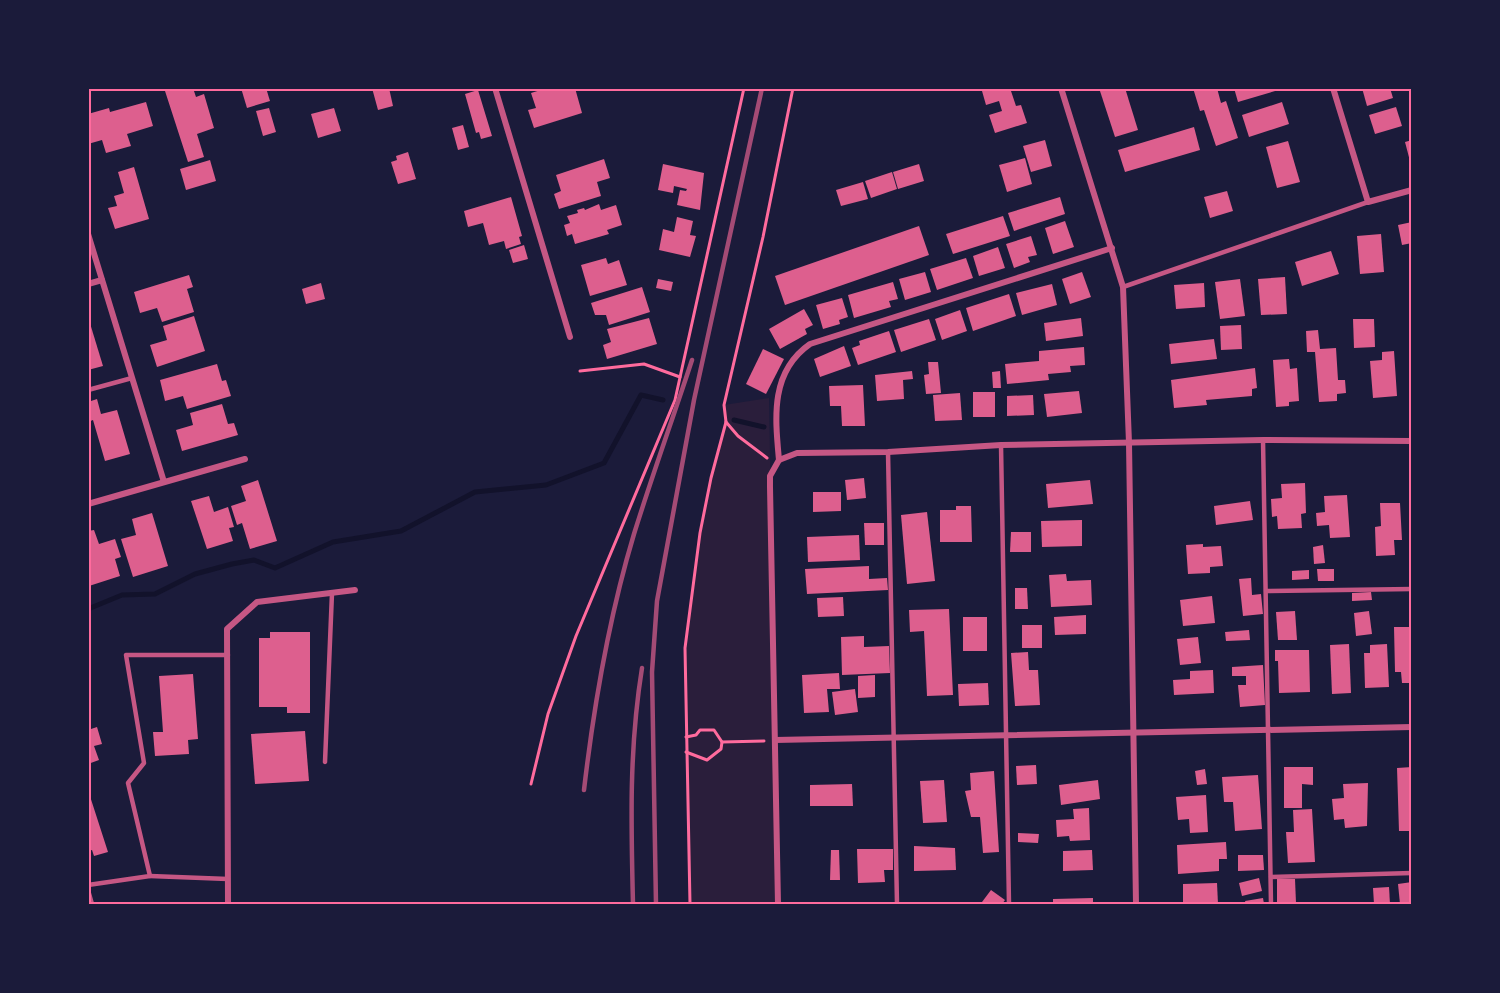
<svg xmlns="http://www.w3.org/2000/svg" width="1500" height="993" font-family="'Varela Round',sans-serif">
<style>
.green{fill:#2a1e3b}
.lines{fill:none;stroke-linecap:round;stroke-linejoin:round}
.stream{stroke:#12122b;stroke-width:5}
.building{fill:#dd5f8e}
.path{stroke:#ff6b9d;stroke-width:3}
.service{stroke:#c65784;stroke-width:4.5}
.minor{stroke:#c65784;stroke-width:6}
.rail{stroke:#a44b75;stroke-width:4.5}
.neatline{fill:none;stroke:#ff6b9d;stroke-width:2}
</style>
<rect width="100%" height="100%" fill="#1b1b3a"/>
<polygon class="green" points="769,398 778,904 690,904 685,648 700,533 711,478 726,422 724,405"/>
<g class="lines">
<g class="stream">
<polyline points="734,420 764,427"/>
<polyline points="88,609 122,595 155,594 195,574 232,564 254,560 275,568 333,542 401,531 475,492 546,485 604,463 641,395 663,400"/>
</g>
</g>
<g class="building">
<polygon points="173,88 193,88 196,97 204,94 214,128 197,134 204,157 188,162 165,91"/>
<polygon points="241,88 266,88 270,101 247,108"/>
<polygon points="372,88 389,88 393,106 378,110"/>
<polygon points="547,88 575,88 582,113 534,128 528,110 536,108 531,93"/>
<polygon points="989,88 1010,88 1016,106 1021,105 1027,123 995,133 989,115 1002,111 999,101 986,105 982,91"/>
<polygon points="1108,88 1125,88 1138,130 1115,137 1100,91"/>
<polygon points="1193,88 1217,88 1221,103 1226,101 1238,138 1216,146 1204,110 1200,111"/>
<polygon points="1234,88 1282,88 1282,89 1238,102"/>
<polygon points="1362,88 1390,88 1393,98 1367,106"/>
<polygon points="478,90 492,136 481,139 479,132 476,133 465,94"/>
<polygon points="146,102 153,126 127,134 131,146 106,153 102,140 88,144 88,114 109,108 110,112"/>
<polygon points="1282,102 1289,124 1249,137 1242,115"/>
<polygon points="1396,107 1402,126 1375,134 1369,115"/>
<polygon points="269,108 276,132 263,136 256,111"/>
<polygon points="334,108 341,131 318,138 311,114"/>
<polygon points="463,125 469,147 458,150 452,128"/>
<polygon points="1194,127 1200,150 1125,172 1118,150"/>
<polygon points="1045,140 1052,166 1031,172 1023,146"/>
<polygon points="1412,140 1412,165 1411,165 1405,142"/>
<polygon points="1288,141 1300,182 1277,188 1266,147"/>
<polygon points="408,152 416,179 398,184 391,162 397,160 396,156"/>
<polygon points="1025,158 1032,184 1007,192 999,165"/>
<polygon points="604,159 610,178 597,182 601,196 559,209 554,194 561,191 556,175"/>
<polygon points="210,160 216,181 186,190 180,169"/>
<polygon points="663,164 704,173 700,210 677,205 680,190 686,191 687,189 674,186 673,193 658,190"/>
<polygon points="919,164 924,181 898,189 893,172"/>
<polygon points="134,167 149,219 115,229 108,208 117,206 114,196 124,193 118,172"/>
<polygon points="892,172 897,189 871,198 865,181"/>
<polygon points="863,182 868,199 841,206 836,190"/>
<polygon points="1227,191 1233,211 1210,218 1204,197"/>
<polygon points="511,197 522,236 519,237 521,244 506,249 504,241 489,245 483,223 468,227 464,211"/>
<polygon points="1060,197 1065,214 1014,231 1008,213"/>
<polygon points="599,204 601,210 616,205 622,225 607,230 609,234 575,244 572,234 567,236 564,225 570,223 567,216 578,213 577,210 584,208 585,210"/>
<polygon points="1003,216 1010,236 953,254 946,234"/>
<polygon points="677,217 693,221 690,235 696,236 690,257 659,250 663,229 674,232"/>
<polygon points="1065,221 1074,247 1053,254 1045,228"/>
<polygon points="1412,222 1412,243 1402,245 1398,225"/>
<polygon points="919,226 929,255 785,305 775,276"/>
<polygon points="1381,234 1384,272 1360,274 1357,236"/>
<polygon points="1031,236 1037,255 1028,257 1030,262 1014,268 1006,244"/>
<polygon points="524,245 528,259 513,263 509,250"/>
<polygon points="998,247 1005,268 979,276 973,256"/>
<polygon points="1331,251 1339,274 1302,286 1295,262"/>
<polygon points="606,258 608,264 619,260 627,285 590,296 581,265"/>
<polygon points="966,258 973,278 937,290 930,269"/>
<polygon points="925,272 931,292 905,300 899,279"/>
<polygon points="1082,272 1091,297 1070,304 1062,279"/>
<polygon points="189,275 193,287 187,289 194,312 162,322 157,308 140,313 134,292"/>
<polygon points="1285,277 1287,314 1261,315 1258,279"/>
<polygon points="658,279 673,282 671,291 656,288"/>
<polygon points="1240,279 1245,316 1220,319 1215,282"/>
<polygon points="893,282 898,299 889,301 891,307 854,318 848,295"/>
<polygon points="321,283 325,299 306,304 302,289"/>
<polygon points="1204,283 1205,307 1176,309 1174,285"/>
<polygon points="1052,284 1057,305 1022,315 1016,293"/>
<polygon points="642,287 650,312 609,325 606,315 595,315 591,303"/>
<polygon points="1009,294 1016,316 973,331 966,308"/>
<polygon points="842,298 848,317 839,320 840,324 823,329 816,305"/>
<polygon points="804,309 813,325 805,329 807,334 780,349 769,329"/>
<polygon points="960,310 967,331 942,340 935,319"/>
<polygon points="194,316 205,351 157,367 150,345 167,340 163,326"/>
<polygon points="649,318 657,344 607,359 603,345 611,342 607,329"/>
<polygon points="1081,318 1083,336 1046,341 1044,323"/>
<polygon points="929,319 936,340 901,352 894,330"/>
<polygon points="1353,319 1374,319 1375,347 1354,348"/>
<polygon points="89,320 103,366 88,370 88,321"/>
<polygon points="1241,325 1242,349 1221,350 1220,326"/>
<polygon points="1318,330 1320,349 1336,348 1338,380 1345,380 1346,393 1337,394 1337,401 1319,402 1315,352 1307,352 1306,331"/>
<polygon points="889,331 896,352 858,365 852,348 860,345 859,341"/>
<polygon points="1214,339 1217,359 1171,364 1169,344"/>
<polygon points="844,346 851,366 820,377 814,359"/>
<polygon points="1084,347 1085,365 1070,366 1071,372 1048,374 1049,380 1007,384 1005,364 1039,361 1039,351"/>
<polygon points="763,349 784,359 766,394 746,384"/>
<polygon points="1394,351 1397,396 1373,398 1370,361 1382,360 1382,352"/>
<polygon points="1289,359 1290,369 1297,368 1299,401 1289,402 1289,406 1276,407 1273,360"/>
<polygon points="928,362 938,362 941,393 926,394 924,375 929,374"/>
<polygon points="217,364 222,381 226,380 231,396 187,409 183,396 165,401 160,380"/>
<polygon points="1255,368 1257,388 1252,389 1252,396 1206,400 1207,405 1174,408 1171,380"/>
<polygon points="912,371 913,379 903,380 904,399 877,401 875,375"/>
<polygon points="1000,371 1001,388 993,388 992,372"/>
<polygon points="863,385 865,426 842,426 841,406 830,406 829,386"/>
<polygon points="1079,391 1082,413 1047,417 1044,394"/>
<rect x="973" y="392" width="22" height="25"/>
<polygon points="960,393 962,420 935,421 933,395"/>
<polygon points="1033,395 1034,415 1007,416 1007,396"/>
<polygon points="97,399 101,414 117,410 130,454 105,461 93,420 88,422 88,402"/>
<polygon points="222,404 228,424 234,423 238,435 182,451 176,430 193,425 190,413"/>
<polygon points="864,478 866,498 847,500 845,480"/>
<polygon points="258,480 277,541 250,549 242,523 237,525 231,506 246,501 241,486"/>
<polygon points="1090,480 1093,504 1048,508 1046,484"/>
<polygon points="1305,483 1306,513 1301,514 1302,528 1278,529 1277,516 1272,517 1271,499 1282,498 1281,484"/>
<polygon points="813,492 841,492 841,511 813,512"/>
<polygon points="1347,495 1350,537 1330,538 1329,525 1317,526 1316,513 1325,512 1324,496"/>
<polygon points="209,496 214,512 228,507 234,527 229,528 233,541 207,549 191,501"/>
<polygon points="1250,501 1253,520 1216,525 1214,506"/>
<polygon points="1380,503 1400,503 1402,540 1394,540 1395,555 1376,556 1375,527 1381,526"/>
<polygon points="956,506 971,506 972,542 940,542 940,510 956,510"/>
<polygon points="927,512 935,581 907,584 901,515"/>
<polygon points="152,513 168,566 133,577 121,539 136,535 132,519"/>
<polygon points="1082,520 1082,546 1042,547 1041,521"/>
<polygon points="864,523 884,523 884,545 865,545"/>
<polygon points="94,530 99,544 115,539 121,557 115,559 120,576 89,586 88,531"/>
<polygon points="1011,532 1031,532 1031,552 1010,552"/>
<polygon points="859,535 860,560 808,562 807,537"/>
<polygon points="1203,544 1203,547 1221,546 1223,566 1210,567 1210,573 1188,574 1186,545"/>
<polygon points="1323,545 1325,563 1314,564 1313,547"/>
<polygon points="869,566 869,579 887,578 888,590 807,594 805,569"/>
<polygon points="1317,569 1334,569 1334,581 1318,581"/>
<polygon points="1309,570 1309,579 1292,580 1292,571"/>
<polygon points="1066,574 1067,581 1091,580 1092,605 1051,607 1049,575"/>
<polygon points="1251,578 1252,595 1261,594 1263,614 1243,616 1239,579"/>
<polygon points="1015,588 1027,588 1028,609 1015,609"/>
<polygon points="1371,592 1372,600 1352,601 1352,593"/>
<polygon points="1212,596 1215,623 1183,626 1180,600"/>
<polygon points="843,597 844,616 818,617 817,598"/>
<polygon points="949,609 953,695 927,696 924,631 910,632 909,610"/>
<polygon points="1295,611 1297,640 1278,640 1276,612"/>
<polygon points="1369,611 1372,634 1356,636 1354,613"/>
<polygon points="1086,615 1086,634 1055,635 1054,617"/>
<rect x="963" y="617" width="24" height="34"/>
<rect x="1022" y="625" width="20" height="23"/>
<polygon points="1394,627 1412,627 1412,683 1402,683 1401,672 1395,672"/>
<polygon points="1249,630 1250,640 1226,641 1225,632"/>
<polygon points="270,632 310,632 310,713 287,713 287,707 259,707 259,638 270,638"/>
<polygon points="864,636 864,647 889,646 890,673 842,675 841,637"/>
<polygon points="1198,637 1201,663 1180,665 1177,639"/>
<polygon points="1349,644 1351,693 1332,694 1330,645"/>
<polygon points="1387,644 1389,687 1365,688 1364,653 1370,653 1370,645"/>
<polygon points="1275,650 1309,650 1310,692 1279,693 1278,661 1275,661"/>
<polygon points="1028,652 1029,670 1038,670 1040,705 1015,706 1011,653"/>
<polygon points="1263,665 1265,705 1240,707 1238,685 1246,685 1246,676 1232,676 1232,667"/>
<polygon points="1213,670 1214,693 1174,695 1173,680 1190,679 1190,671"/>
<polygon points="839,673 840,689 827,689 829,712 804,713 802,675"/>
<polygon points="193,674 198,739 188,740 189,754 155,756 153,732 163,732 159,676"/>
<polygon points="875,675 875,697 858,698 858,676"/>
<polygon points="988,683 989,705 959,706 958,684"/>
<polygon points="855,689 858,712 835,715 832,692"/>
<polygon points="97,727 102,744 94,746 99,760 88,764 88,730"/>
<polygon points="305,731 309,781 255,784 251,734"/>
<polygon points="1036,765 1037,784 1017,785 1016,766"/>
<polygon points="1284,767 1313,767 1313,785 1302,784 1302,808 1284,808"/>
<polygon points="1412,767 1412,831 1399,831 1397,768"/>
<polygon points="1205,769 1207,784 1197,785 1195,771"/>
<polygon points="994,771 999,852 983,853 980,817 971,817 965,791 971,790 970,773"/>
<polygon points="1258,775 1262,829 1235,831 1233,802 1224,802 1222,777"/>
<polygon points="944,780 947,822 923,823 920,781"/>
<polygon points="1098,780 1100,799 1061,805 1059,785"/>
<polygon points="1368,783 1367,826 1345,828 1344,819 1334,820 1332,799 1344,798 1343,784"/>
<polygon points="852,784 853,806 810,806 810,785"/>
<polygon points="88,790 108,852 94,856 92,850 88,851"/>
<polygon points="1206,795 1208,832 1190,833 1189,819 1178,820 1176,797"/>
<polygon points="1089,808 1090,840 1070,841 1069,836 1057,837 1056,820 1074,819 1073,809"/>
<polygon points="1312,809 1315,862 1288,863 1286,832 1294,832 1293,810"/>
<polygon points="1018,833 1039,834 1038,843 1018,842"/>
<polygon points="1226,842 1227,859 1219,859 1219,871 1178,874 1177,845"/>
<polygon points="914,846 955,848 956,870 914,871"/>
<polygon points="857,849 893,849 893,870 884,870 885,882 858,883"/>
<polygon points="831,850 839,850 840,880 830,880"/>
<polygon points="1092,850 1093,870 1063,871 1063,851"/>
<polygon points="1238,855 1263,855 1264,870 1238,871"/>
<polygon points="1259,878 1262,891 1242,896 1239,883"/>
<polygon points="1277,879 1295,879 1296,903 1277,904"/>
<polygon points="1412,882 1412,904 1400,904 1398,884"/>
<polygon points="1217,883 1218,904 1183,904 1183,884"/>
<polygon points="1389,887 1390,904 1374,904 1373,888"/>
<polygon points="991,890 1005,900 1002,904 982,902"/>
<polygon points="1093,898 1093,904 1053,904 1053,899"/>
<polygon points="1263,898 1264,904 1246,904 1245,901"/>
</g>
<g class="lines">
<g class="path">
<polyline points="580,371 644,364 680,377"/>
<polyline points="726,422 738,436 767,458"/>
<polyline points="686,737 696,735 700,730 714,730 722,742 764,741"/>
<polyline points="686,752 707,760 721,749 722,742"/>
<polyline points="531,784 548,714 576,636 675,400 744,88"/>
<polyline points="690,904 685,648 700,533 711,478 726,422 724,405 763,237 793,88"/>
</g>
<g class="service">
<polyline points="1123,287 1368,202"/>
<polyline points="88,390 132,378"/>
<polyline points="1263,440 1271,904"/>
<polyline points="1001,445 1009,904"/>
<polyline points="888,452 897,904"/>
<polyline points="1266,591 1412,589"/>
<polyline points="325,762 332,593"/>
<polyline points="150,876 228,879"/>
<polyline points="1271,877 1412,873"/>
<polyline points="88,885 150,876 128,783 144,763 126,655 228,655"/>
<polyline points="88,890 92,904"/>
</g>
<g class="minor">
<polyline points="495,88 570,337"/>
<polyline points="1061,88 1123,287 1129,443 1136,904"/>
<polyline points="1333,88 1368,202 1412,190"/>
<polyline points="88,234 164,482"/>
<polyline points="88,284 102,280"/>
<path d="M779,460C775,417 770,372 810,344L1112,248"/>
<polyline points="88,504 245,459"/>
<polyline points="775,740 1412,727"/>
<polyline points="228,904 227,629 257,602 355,590"/>
<polyline points="778,904 770,487 770,476 779,460 797,453 888,452 1001,445 1263,440 1412,441"/>
</g>
<g class="rail">
<path d="M584,790C594,704 609,617 634,534C652,476 673,418 692,360"/>
<path d="M633,904C631,823 629,749 642,668"/>
<polyline points="656,904 652,672 657,601 694,400 762,88"/>
</g>
</g>
<rect width="1500" height="993" fill="none" stroke="#1b1b3a" stroke-width="180"/>
<rect x="90" y="90" width="1320" height="813" class="neatline"/>
</svg>
